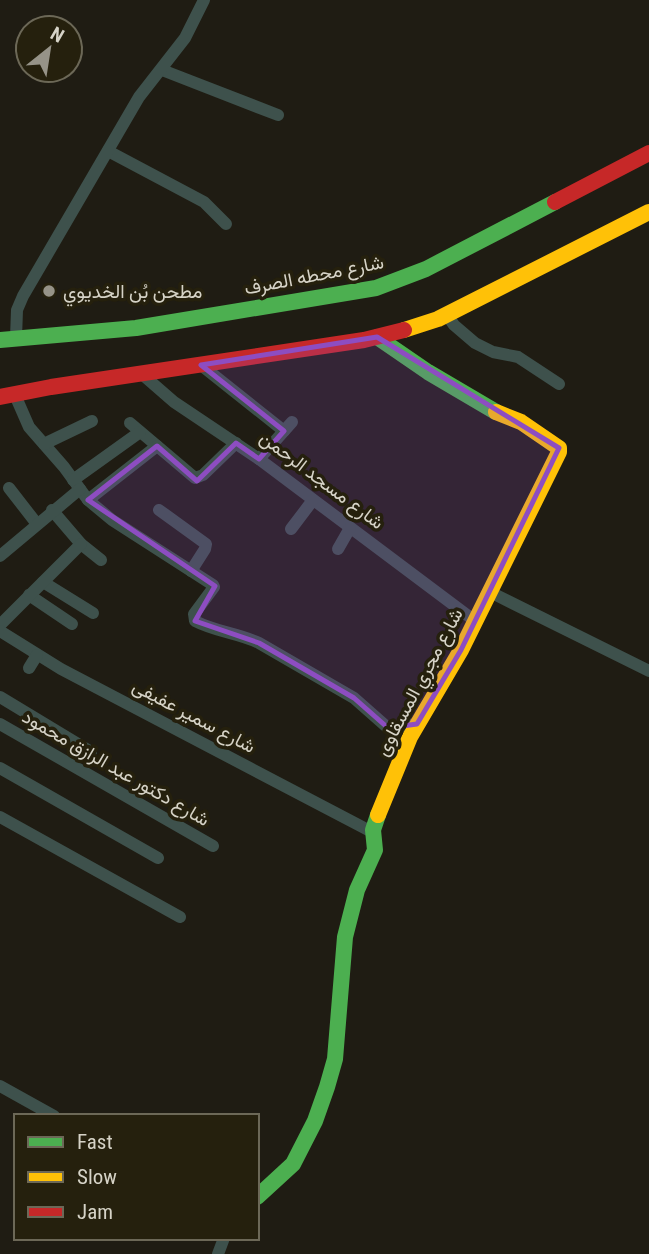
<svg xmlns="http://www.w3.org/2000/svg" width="649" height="1254" font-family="'Roboto Condensed',Vazirmatn,sans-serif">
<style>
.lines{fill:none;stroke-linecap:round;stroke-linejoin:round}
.street{stroke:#3e514c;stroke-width:12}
.fast{stroke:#4caf50;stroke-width:16}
.slow{stroke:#ffc107;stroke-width:16}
.jam{stroke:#c62828;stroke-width:16}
.marked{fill:#8d4dc1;fill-opacity:0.2;stroke:#8d4dc1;stroke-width:5;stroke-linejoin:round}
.poi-dot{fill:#969388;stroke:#25200d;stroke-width:2.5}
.labels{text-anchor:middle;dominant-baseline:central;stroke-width:7;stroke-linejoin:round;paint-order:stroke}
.street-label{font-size:19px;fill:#d6d3c7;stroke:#25200d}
.poi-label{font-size:19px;fill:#d6d3c7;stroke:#25200d;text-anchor:start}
</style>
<rect width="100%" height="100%" fill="#1f1c13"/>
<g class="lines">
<g class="street">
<polyline points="162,70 278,115"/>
<polyline points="108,151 204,202 226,224"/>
<polyline points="447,315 454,325 475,343 493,352 518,357 559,384"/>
<polyline points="16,338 17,310 23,296 139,97 185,38 204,0"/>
<polyline points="201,365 284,431"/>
<polyline points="143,375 174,402 259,459 475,621"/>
<path d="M15,395L29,427L64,467L88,500L112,520L213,585L214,587L194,614L195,621C216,632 238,633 259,643L354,698L388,728L417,724"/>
<polyline points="130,423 195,478 203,475 236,443"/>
<polyline points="44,444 92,421"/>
<polyline points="259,459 292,422"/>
<polyline points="73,480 140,432"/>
<polyline points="9,488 37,524"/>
<polyline points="88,500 157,446"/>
<polyline points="52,510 81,544 101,560"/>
<polyline points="159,510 206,544 205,549 191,571"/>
<polyline points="291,529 313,500"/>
<polyline points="338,549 350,528"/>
<polyline points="0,556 80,489"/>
<polyline points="43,582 93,613"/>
<polyline points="490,592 649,671"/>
<polyline points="29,595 72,624"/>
<polyline points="0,625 81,544"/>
<polyline points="0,631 61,669 372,832"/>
<polyline points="29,668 37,655"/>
<polyline points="0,697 91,752"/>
<polyline points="0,724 213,846"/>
<polyline points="0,768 158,858"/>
<polyline points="0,817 180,917"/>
<polyline points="0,1086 54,1116"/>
<polyline points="218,1254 224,1238"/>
</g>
<g class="fast">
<polyline points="377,337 428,372 496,412"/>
<polyline points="0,340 136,328 376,288 426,269 555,202"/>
<polyline points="257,1197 293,1164 315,1121 327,1087 335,1059 345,937 357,890 375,850 373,830 378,815"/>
</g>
<g class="slow">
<polyline points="404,330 438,319 649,212"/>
<polyline points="378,815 410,737 461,650 559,452 559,448 521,422 496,412"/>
</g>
<g class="jam">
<polyline points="555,202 649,153"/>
<polyline points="0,397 51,387 364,340 404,330"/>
</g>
</g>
<path class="marked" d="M377,337L559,448L461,650L417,724L388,728L354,698L259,643L195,621L215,586L88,500L157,446L197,481L236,443L259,459L284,431L201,365Z"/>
<circle class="poi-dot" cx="49" cy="291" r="7"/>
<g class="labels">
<g class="street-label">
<text transform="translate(314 275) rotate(-11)">شارع محطه الصرف</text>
<text transform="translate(322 480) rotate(37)">شارع مسجد الرحمن</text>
<text transform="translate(419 682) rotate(-62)">شارع مجري المسقاوى</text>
<text transform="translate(194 716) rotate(28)">شارع سمير عفيفى</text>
<text transform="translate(116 768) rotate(30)">شارع دكتور عبد الرازق محمود</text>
</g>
<g class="poi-label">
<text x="63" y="291">مطحن بُن الخديوي</text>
</g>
</g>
<rect x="14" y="1114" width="245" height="126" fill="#25200d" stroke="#6c6857" stroke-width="2"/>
<rect x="28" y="1137" width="35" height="10" fill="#4caf50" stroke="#6c6857" stroke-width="2"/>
<text x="77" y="1149" font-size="21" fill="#d6d3c7">Fast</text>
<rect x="28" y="1172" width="35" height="10" fill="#ffc107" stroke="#6c6857" stroke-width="2"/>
<text x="77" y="1184" font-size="21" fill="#d6d3c7">Slow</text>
<rect x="28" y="1207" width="35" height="10" fill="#c62828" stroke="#6c6857" stroke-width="2"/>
<text x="77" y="1219" font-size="21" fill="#d6d3c7">Jam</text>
<g transform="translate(49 49) rotate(30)"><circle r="33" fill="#25200d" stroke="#6c6857" stroke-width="2"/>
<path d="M0-5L12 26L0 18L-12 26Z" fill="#969388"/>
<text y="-10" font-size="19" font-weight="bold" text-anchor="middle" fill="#d6d3c7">N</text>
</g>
</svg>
